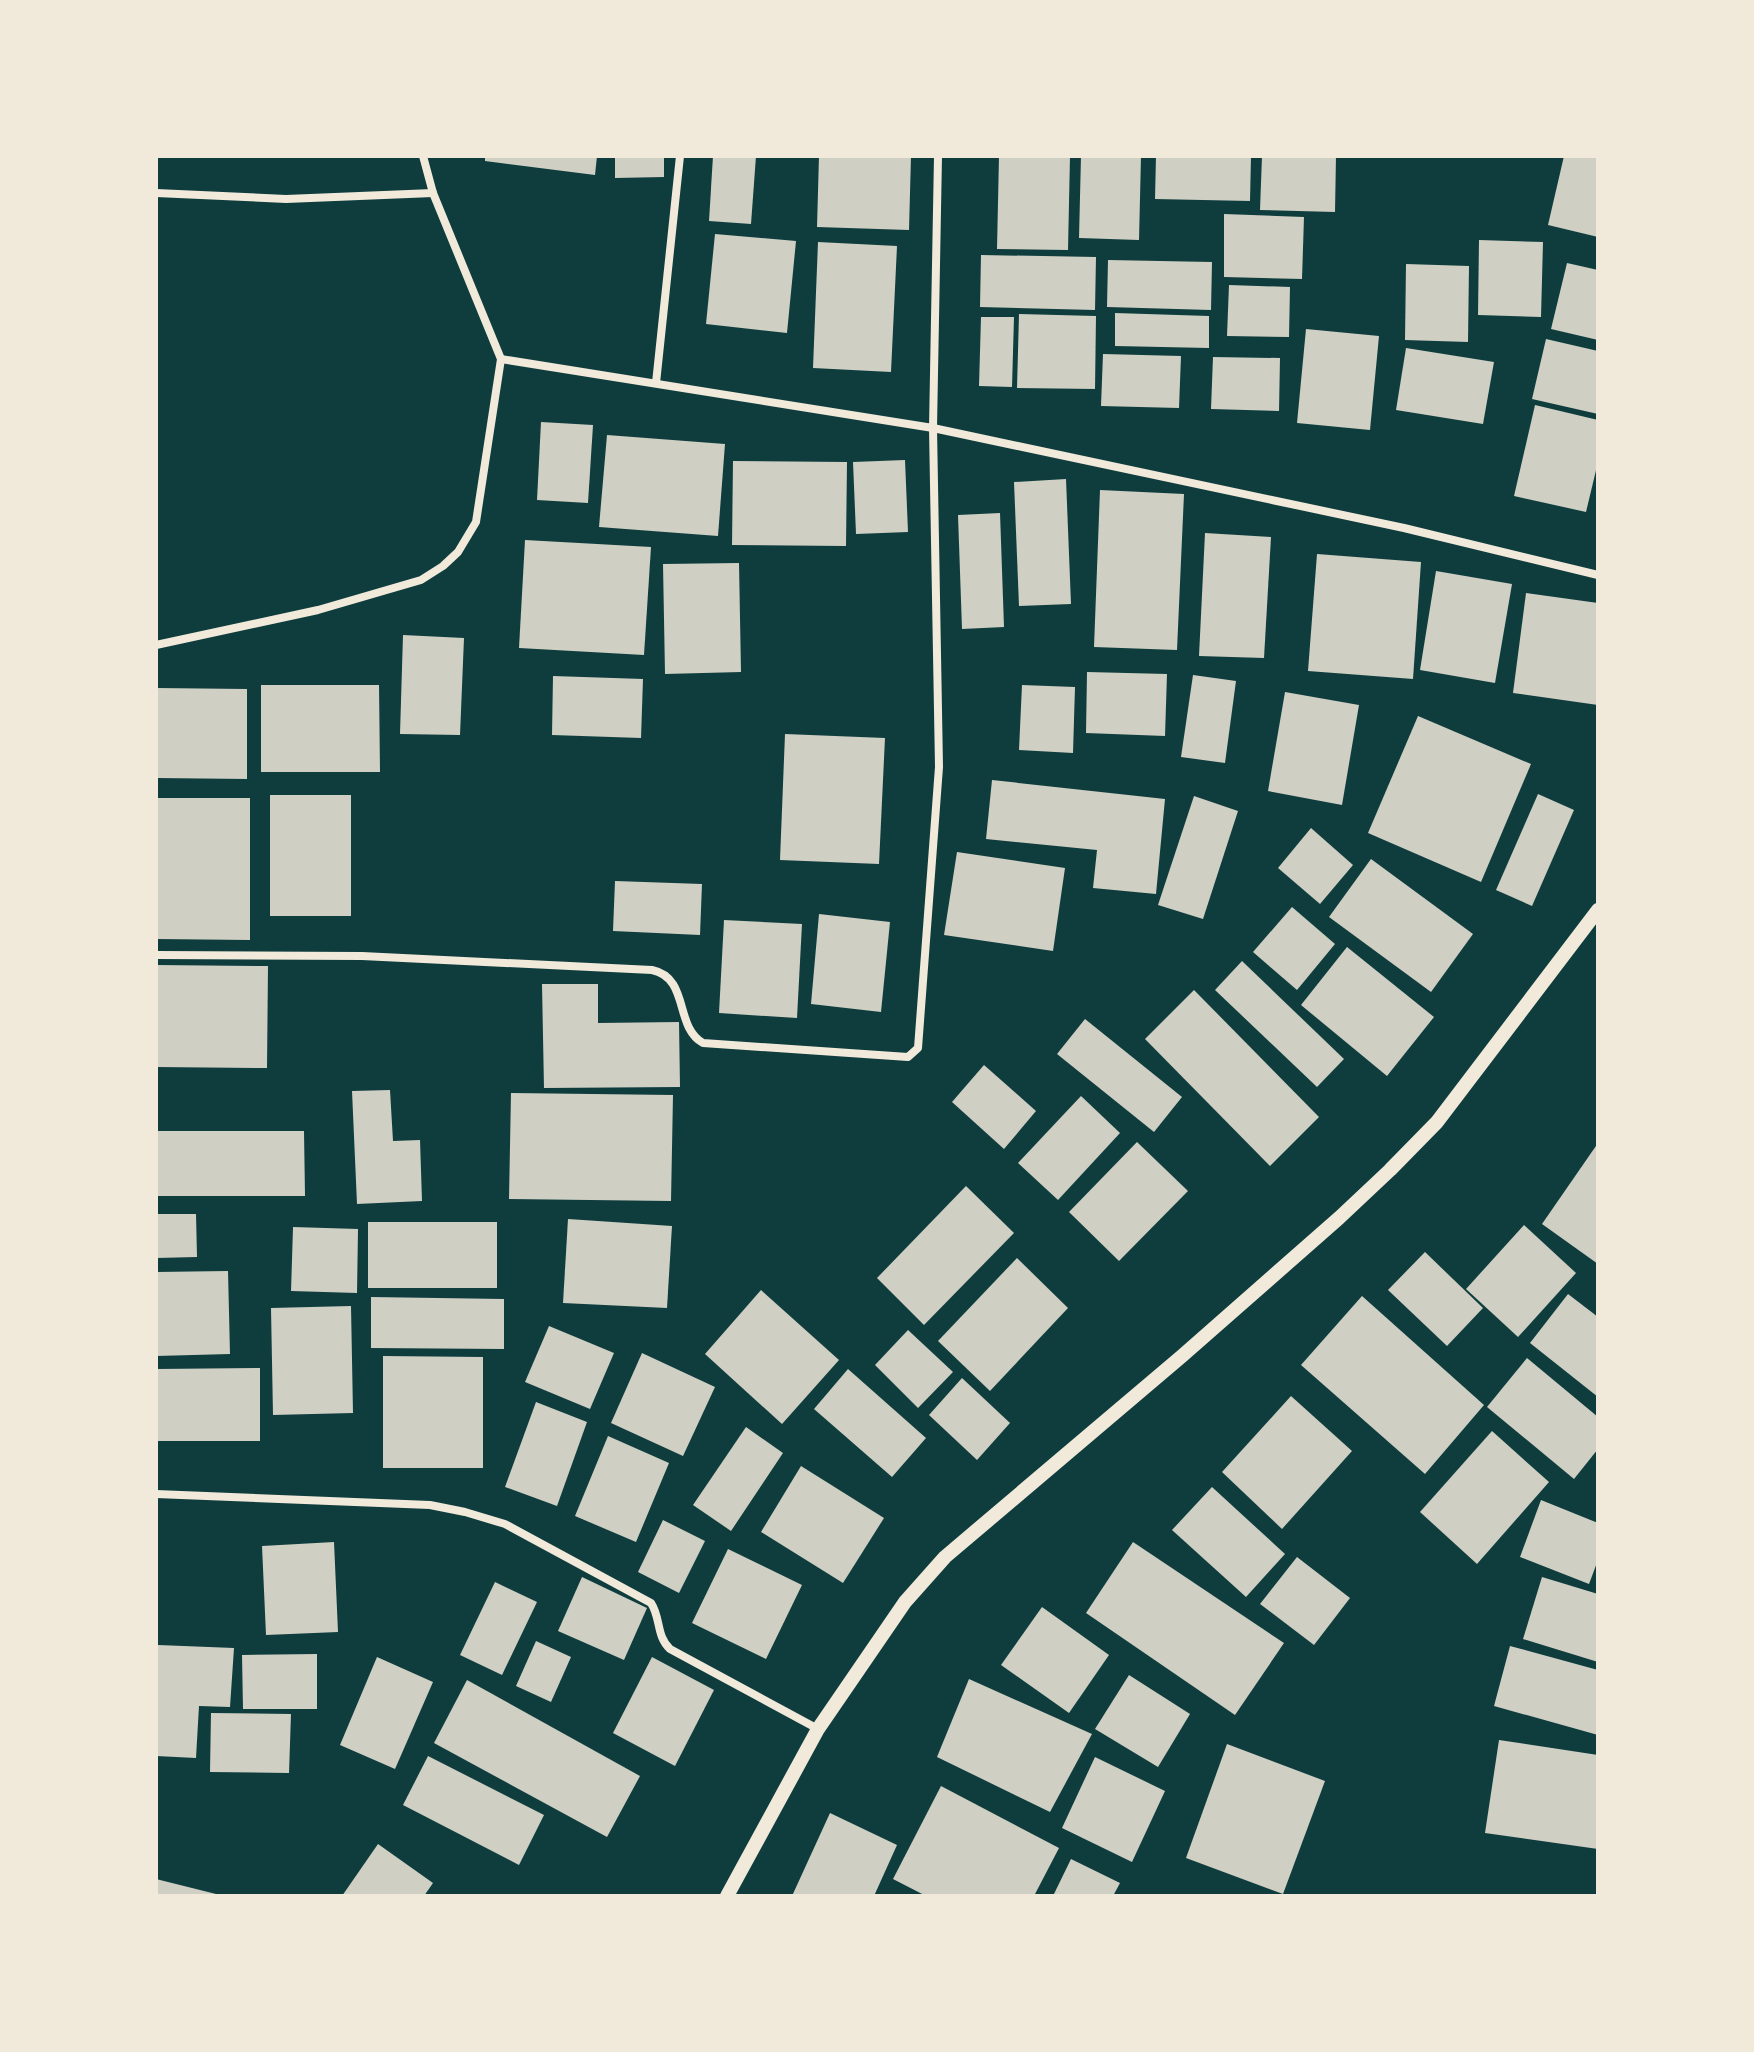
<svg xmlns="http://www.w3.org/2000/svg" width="1754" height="2052" font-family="'Golos Text',sans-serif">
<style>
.building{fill:#cfcfc3}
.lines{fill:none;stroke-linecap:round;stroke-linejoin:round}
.minor{stroke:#f1e9da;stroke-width:8}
.tertiary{stroke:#f1e9da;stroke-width:14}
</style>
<rect width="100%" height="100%" fill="#0f3d3e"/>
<g class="building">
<polygon points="485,156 597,156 595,175 485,161"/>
<polygon points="615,156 664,156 664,177 615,178"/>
<polygon points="713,156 756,156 751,224 709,221"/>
<polygon points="819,156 911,156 909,230 817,227"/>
<polygon points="999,156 1070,156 1068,250 997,249"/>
<polygon points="1081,156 1141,156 1139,240 1079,238"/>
<polygon points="1156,156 1251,156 1250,201 1155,199"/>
<polygon points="1262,156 1336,156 1335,212 1260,210"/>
<polygon points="1564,156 1598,157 1598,237 1548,225"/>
<polygon points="1224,214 1304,217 1302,279 1224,277"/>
<polygon points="715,234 796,241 787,333 706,324"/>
<polygon points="1479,240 1543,242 1541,317 1478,315"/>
<polygon points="818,242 897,246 891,372 813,368"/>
<polygon points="981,255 1096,257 1095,310 980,307"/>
<polygon points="1108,260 1212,262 1211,310 1107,307"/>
<polygon points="1567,263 1598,270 1598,340 1551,329"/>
<polygon points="1406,264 1469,266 1468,342 1405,340"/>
<polygon points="1229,285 1290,287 1289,337 1227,336"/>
<polygon points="1115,313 1209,316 1209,348 1115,346"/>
<polygon points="1019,314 1096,316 1095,389 1017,388"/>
<polygon points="981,317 1014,317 1012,387 979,386"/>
<polygon points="1306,329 1379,336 1370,430 1297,423"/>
<polygon points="1546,339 1598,351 1598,414 1532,399"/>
<polygon points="1406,348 1494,362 1483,424 1396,410"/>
<polygon points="1103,354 1181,356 1179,408 1101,406"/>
<polygon points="1213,357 1280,358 1279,411 1211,409"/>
<polygon points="1535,405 1598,420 1598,462 1586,512 1514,496"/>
<polygon points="541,422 593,425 588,503 537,500"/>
<polygon points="607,435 725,444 718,536 599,527"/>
<polygon points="905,460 908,532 856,534 853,462"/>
<polygon points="733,461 847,462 846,546 732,545"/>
<polygon points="1066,479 1071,604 1019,606 1014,482"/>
<polygon points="1100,490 1184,494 1177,650 1094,647"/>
<polygon points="1000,513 1004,627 962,629 958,515"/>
<polygon points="1205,533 1271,537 1264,658 1199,656"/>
<polygon points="525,540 651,547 644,655 519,648"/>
<polygon points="1317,554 1421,562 1413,679 1308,671"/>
<polygon points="739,563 741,672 665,674 663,564"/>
<polygon points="1436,571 1512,584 1495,683 1420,670"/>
<polygon points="1526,593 1598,603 1598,705 1513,693"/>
<polygon points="403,635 464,638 460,735 400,734"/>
<polygon points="1087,672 1167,674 1165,736 1086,733"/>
<polygon points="1193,675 1236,681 1225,763 1181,757"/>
<polygon points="553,676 643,679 641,738 552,735"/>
<polygon points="261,685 379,685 380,772 261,772"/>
<polygon points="1022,685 1075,687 1073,753 1019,750"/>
<polygon points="156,688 247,689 247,779 156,778"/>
<polygon points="1285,692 1359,705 1342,805 1268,791"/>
<polygon points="1418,716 1531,764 1481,882 1368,833"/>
<polygon points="785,734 885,738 879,864 780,860"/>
<polygon points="992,780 1165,799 1156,894 1093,888 1097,850 986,839"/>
<polygon points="1538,794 1574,810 1532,906 1496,890"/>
<rect x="270" y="795" width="81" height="121"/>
<polygon points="1194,796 1238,811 1203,919 1158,905"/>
<polygon points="156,798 250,798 250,940 156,939"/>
<polygon points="1311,828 1353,865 1320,904 1278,868"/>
<polygon points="957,852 1065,868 1053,951 944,935"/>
<polygon points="1371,859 1473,934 1431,992 1329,917"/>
<polygon points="615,881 702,884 700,935 613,931"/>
<polygon points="1292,907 1335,944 1297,990 1253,952"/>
<polygon points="819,914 890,922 881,1012 811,1004"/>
<polygon points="724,920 802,924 797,1018 719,1013"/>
<polygon points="1347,947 1434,1017 1387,1076 1301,1005"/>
<polygon points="1242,961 1344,1059 1317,1087 1215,990"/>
<polygon points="156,965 268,966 267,1068 156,1067"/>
<polygon points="542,984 598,984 598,1023 679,1022 680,1087 544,1088"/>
<polygon points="1194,990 1319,1117 1270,1166 1145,1039"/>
<polygon points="1085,1019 1182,1097 1154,1132 1057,1054"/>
<polygon points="984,1065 1036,1111 1004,1149 952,1102"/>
<polygon points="390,1090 393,1141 420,1140 422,1201 357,1204 352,1091"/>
<polygon points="511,1093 673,1095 671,1201 509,1199"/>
<polygon points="1081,1096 1120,1133 1058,1200 1018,1163"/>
<polygon points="156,1131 304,1131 305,1196 156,1196"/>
<polygon points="1137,1142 1188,1191 1119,1261 1069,1212"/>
<polygon points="1598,1143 1598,1264 1542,1224"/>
<polygon points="966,1186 1014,1233 924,1325 877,1278"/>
<polygon points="156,1214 196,1214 197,1257 156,1258"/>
<polygon points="568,1219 672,1226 667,1308 563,1303"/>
<rect x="368" y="1222" width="129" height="66"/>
<polygon points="1524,1225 1576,1273 1518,1337 1466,1289"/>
<polygon points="293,1227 358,1229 357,1293 291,1291"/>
<polygon points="1425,1252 1483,1308 1447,1346 1388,1290"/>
<polygon points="1017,1258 1068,1308 990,1391 938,1341"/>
<polygon points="228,1271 230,1354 156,1356 156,1272"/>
<polygon points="761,1290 839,1360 782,1424 705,1354"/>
<polygon points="1568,1294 1598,1317 1598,1397 1530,1343"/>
<polygon points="1362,1296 1484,1405 1425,1474 1301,1365"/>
<polygon points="371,1297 504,1299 504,1349 371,1348"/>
<polygon points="351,1306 353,1413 273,1415 271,1308"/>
<polygon points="549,1326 614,1353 590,1409 525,1382"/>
<polygon points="908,1330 953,1372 918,1408 875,1365"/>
<polygon points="642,1353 715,1387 683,1456 611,1423"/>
<polygon points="383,1356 483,1357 483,1468 383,1468"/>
<polygon points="1527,1358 1598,1417 1598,1449 1574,1479 1487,1407"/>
<polygon points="260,1368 260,1441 156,1441 156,1369"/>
<polygon points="848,1369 926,1438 892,1477 814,1409"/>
<polygon points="962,1378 1010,1423 977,1460 929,1415"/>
<polygon points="1291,1396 1352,1451 1282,1529 1222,1472"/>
<polygon points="536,1402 587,1422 557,1506 505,1487"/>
<polygon points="746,1427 783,1453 731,1531 693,1505"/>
<polygon points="1492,1431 1549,1482 1477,1564 1420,1512"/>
<polygon points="608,1436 669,1463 636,1542 575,1516"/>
<polygon points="801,1466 884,1518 843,1583 761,1532"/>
<polygon points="1212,1487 1285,1554 1246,1597 1172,1530"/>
<polygon points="1541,1500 1598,1523 1598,1560 1589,1584 1520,1557"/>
<polygon points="663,1520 705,1541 679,1593 638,1572"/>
<polygon points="334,1542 338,1632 266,1635 262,1546"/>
<polygon points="1133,1542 1284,1643 1235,1715 1086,1613"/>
<polygon points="728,1549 802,1585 766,1659 692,1623"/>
<polygon points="1297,1557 1350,1598 1314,1645 1260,1604"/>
<polygon points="582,1577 647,1608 624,1660 558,1631"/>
<polygon points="1542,1577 1598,1594 1598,1662 1523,1639"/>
<polygon points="495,1582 537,1602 502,1675 460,1655"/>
<polygon points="1042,1607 1109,1655 1069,1713 1001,1665"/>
<polygon points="536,1641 571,1657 551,1702 516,1686"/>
<polygon points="158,1645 234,1648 230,1707 199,1706 196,1758 156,1756"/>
<polygon points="1510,1646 1598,1670 1598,1735 1494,1706"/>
<polygon points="317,1654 317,1709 243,1709 242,1655"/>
<polygon points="377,1657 433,1682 395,1769 340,1745"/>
<polygon points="652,1657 714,1690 675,1766 613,1733"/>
<polygon points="1129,1675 1190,1714 1158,1767 1095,1729"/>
<polygon points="969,1679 1092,1734 1050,1812 937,1757"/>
<polygon points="467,1680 640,1776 607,1837 434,1743"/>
<polygon points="211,1713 291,1714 289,1773 210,1772"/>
<polygon points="1499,1740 1598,1755 1598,1849 1485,1833"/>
<polygon points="1227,1744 1325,1781 1283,1894 1186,1858"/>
<polygon points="428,1756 544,1815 519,1865 403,1805"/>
<polygon points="1095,1757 1165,1791 1132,1862 1062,1828"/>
<polygon points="941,1786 1059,1848 1034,1896 926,1896 893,1879"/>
<polygon points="830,1813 897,1845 874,1896 792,1896"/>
<polygon points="378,1844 433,1883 424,1896 342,1896"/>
<polygon points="1071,1859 1120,1883 1113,1896 1053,1896"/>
<polygon points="156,1879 220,1895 219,1896 156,1896"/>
</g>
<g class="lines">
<g class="minor">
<polyline points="156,193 286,199 433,193"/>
<polyline points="501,359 933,428 1404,528 1598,575"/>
<polyline points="656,383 680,156"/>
<polyline points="156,645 318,610 421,580 443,566 458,552 476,522 501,359 433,193 423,156"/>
<path d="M156,955L362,956L652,970C690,978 674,1027 703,1043L908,1057L918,1048L939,767L933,428L938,156"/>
<path d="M156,1494L430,1505L465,1512L505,1524L651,1603C661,1618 656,1636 670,1649L818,1729"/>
</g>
<polyline class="tertiary" points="727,1896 818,1729 905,1602 945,1557 1182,1356 1339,1218 1390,1170 1437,1122 1598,910"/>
</g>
<rect width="1754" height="2052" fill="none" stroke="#f1e9da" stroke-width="316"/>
</svg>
